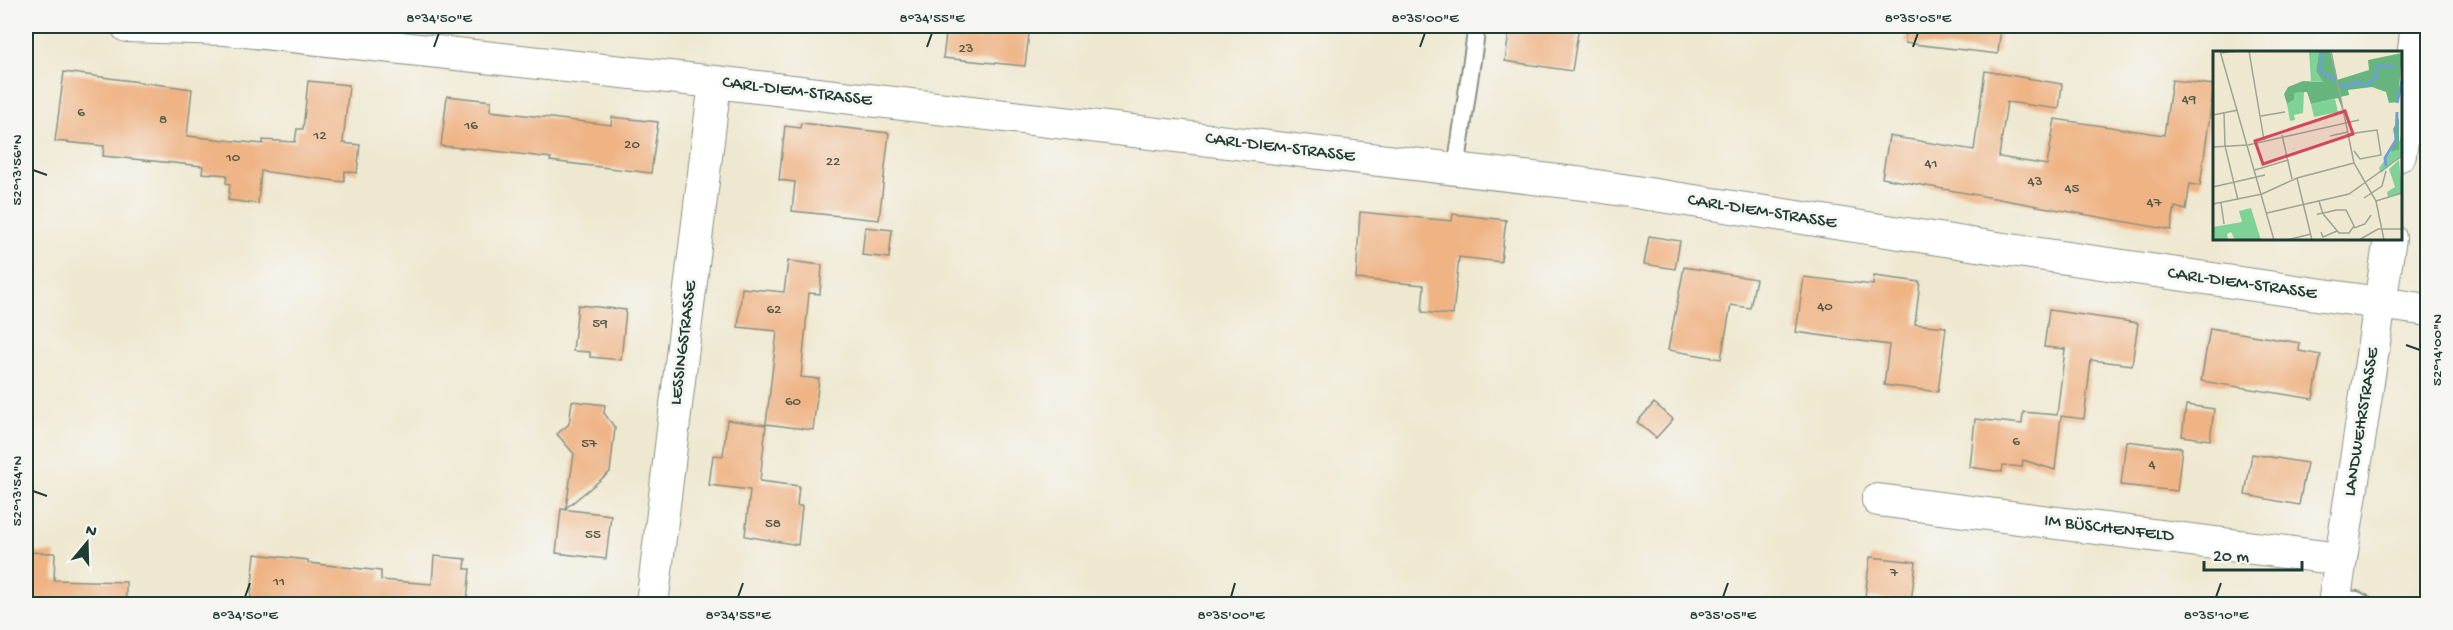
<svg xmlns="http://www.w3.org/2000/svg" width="2453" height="630" font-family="'Gochi Hand',sans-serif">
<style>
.building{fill:#efb384}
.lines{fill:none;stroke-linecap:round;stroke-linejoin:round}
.service-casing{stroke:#879282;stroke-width:20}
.minor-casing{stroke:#879282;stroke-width:34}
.service{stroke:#fff;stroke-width:16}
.minor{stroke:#fff;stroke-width:32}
.ticks{fill:none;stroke:#1f3d34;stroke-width:2}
.labels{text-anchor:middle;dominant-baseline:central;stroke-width:6;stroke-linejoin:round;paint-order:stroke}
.number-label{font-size:15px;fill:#535a48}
.street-label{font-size:18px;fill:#1f3d34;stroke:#f6f6f2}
.inset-river{fill:none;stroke:#6ca0d8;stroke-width:3}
.inset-road{fill:none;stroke:#9ca492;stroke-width:1.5}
.view{fill:#d1495b;fill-opacity:0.15;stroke:#d1495b;stroke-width:3}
.inset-edge{fill:none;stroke:#1f3d34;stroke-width:3}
.neatline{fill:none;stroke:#1f3d34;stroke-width:2}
.ticks-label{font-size:15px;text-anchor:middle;fill:#1f3d34}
</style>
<rect width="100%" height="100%" fill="#f6f6f2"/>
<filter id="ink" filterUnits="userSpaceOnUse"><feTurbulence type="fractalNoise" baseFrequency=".0167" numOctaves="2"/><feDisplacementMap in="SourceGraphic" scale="12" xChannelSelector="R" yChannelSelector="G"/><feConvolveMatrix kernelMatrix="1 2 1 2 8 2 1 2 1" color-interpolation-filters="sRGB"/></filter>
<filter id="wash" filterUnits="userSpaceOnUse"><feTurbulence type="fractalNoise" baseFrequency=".008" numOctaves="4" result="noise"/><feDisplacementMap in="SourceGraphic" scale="24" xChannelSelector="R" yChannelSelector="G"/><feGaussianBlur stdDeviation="1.35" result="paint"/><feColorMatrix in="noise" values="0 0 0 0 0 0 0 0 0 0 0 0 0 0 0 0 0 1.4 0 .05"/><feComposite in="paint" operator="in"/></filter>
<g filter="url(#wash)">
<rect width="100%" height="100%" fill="#efe8d0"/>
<g id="blocks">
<g class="building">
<polygon points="947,26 1030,26 1025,66 943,58"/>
<polygon points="1510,26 1579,26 1572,71 1505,61"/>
<polygon points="1906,26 2001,26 1998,54 1905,43"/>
<polygon points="1985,71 2062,84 2059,109 2007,102 1999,157 2047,165 2055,119 2164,135 2172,80 2214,85 2200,186 2190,184 2186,210 2175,207 2171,230 1882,178 1889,136 1974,150"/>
<polygon points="64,72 192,89 187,136 263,144 263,140 295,142 297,129 303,129 308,81 349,85 343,143 360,145 357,173 345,171 344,182 261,171 258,204 228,200 230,184 226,183 227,175 202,173 203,166 103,156 104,146 55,141"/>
<polygon points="447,96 491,101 490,111 611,125 612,117 658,122 651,173 550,161 551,158 486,150 441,146"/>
<polygon points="801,123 889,133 879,220 792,211 795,182 779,180 785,126 800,128"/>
<polygon points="1360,212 1452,221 1453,214 1506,220 1501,262 1459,257 1453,315 1422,312 1424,285 1356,279"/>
<polygon points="865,227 892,230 889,258 862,255"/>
<polygon points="1649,236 1680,241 1675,269 1644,264"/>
<polygon points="788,261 822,265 820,294 809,293 801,377 819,379 813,430 766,424 777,331 738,327 742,288 784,292"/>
<polygon points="1684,267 1756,279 1750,308 1731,305 1721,359 1668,350"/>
<polygon points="1874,276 1920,282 1915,324 1946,327 1938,392 1884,385 1889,345 1796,332 1804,277 1873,285"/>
<polygon points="578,305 626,310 621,360 590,357 590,352 573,351"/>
<polygon points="2049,310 2138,323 2132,365 2091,360 2084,419 2061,416 2055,470 2023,460 2022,467 2003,465 2002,472 1970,467 1975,419 2022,424 2023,412 2057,415 2065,349 2044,347"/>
<polygon points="2210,328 2300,343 2299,351 2321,355 2313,399 2201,381"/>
<polygon points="572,401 605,405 604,413 615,428 610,472 566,508 574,454 557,434 569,424"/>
<polygon points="1654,403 1673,419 1656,438 1637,422"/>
<polygon points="2186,405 2214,409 2210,440 2182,436"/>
<polygon points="727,420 766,425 760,481 799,486 797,506 802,506 798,545 745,536 750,490 709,485 713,455 723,456"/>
<polygon points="2126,441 2182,448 2177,491 2121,485"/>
<polygon points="2252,454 2307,463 2299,505 2245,495"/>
<polygon points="561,509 611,515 606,559 556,553"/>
<polygon points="26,552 55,553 54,580 126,582 126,604 26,604"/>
<polygon points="255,554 308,560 308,563 381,571 381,580 432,584 434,556 466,559 465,569 470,569 467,601 445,599 445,604 250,604"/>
<polygon points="1870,557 1916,562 1911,602 1865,597"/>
</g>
</g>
</g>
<g filter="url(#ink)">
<use href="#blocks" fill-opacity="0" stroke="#879282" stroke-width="1.5"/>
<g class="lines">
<g class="service-casing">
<g id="service">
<polyline points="1456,169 1477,26"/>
<polyline points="2335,598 2356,600 2364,604"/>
</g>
</g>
<g class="minor-casing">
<g id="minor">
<polyline points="127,26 226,29 715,82 1584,184 1990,247 2428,310"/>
<polyline points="2400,155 2417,26"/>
<polyline points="1878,500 2340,559"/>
<polyline points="652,604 715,82"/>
<polyline points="2334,604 2390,238"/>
</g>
</g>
<use href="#service" class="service"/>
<use href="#minor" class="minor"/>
</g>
</g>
<path class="ticks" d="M434,47L439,33M927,47L932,33M1420,47L1425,33M1913,47L1918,33M33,170L47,175M2406,345L2420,350M33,491L47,496M245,597L250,583M738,597L743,583M1231,597L1235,583M1723,597L1728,583M2216,597L2221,583"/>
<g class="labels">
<g class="number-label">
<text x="966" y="49">23</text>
<text x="2189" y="100">49</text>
<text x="81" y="113">6</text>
<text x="163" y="120">8</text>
<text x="471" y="126">16</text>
<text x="320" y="136">12</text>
<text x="632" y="145">20</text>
<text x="233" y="158">10</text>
<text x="833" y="162">22</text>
<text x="1931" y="164">41</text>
<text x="2035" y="182">43</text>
<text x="2072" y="189">45</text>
<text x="2154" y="203">47</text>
<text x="1825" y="307">40</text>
<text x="774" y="310">62</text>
<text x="600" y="324">59</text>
<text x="793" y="402">60</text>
<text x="2016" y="442">6</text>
<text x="589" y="444">57</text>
<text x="2152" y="465">4</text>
<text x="773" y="524">58</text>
<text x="593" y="535">55</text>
<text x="1894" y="573">7</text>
<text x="279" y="582">11</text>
</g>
<g class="street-label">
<text transform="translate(797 92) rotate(7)">CARL-DIEM-STRASSE</text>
<text transform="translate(1280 148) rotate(7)">CARL-DIEM-STRASSE</text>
<text transform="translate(1762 212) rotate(9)">CARL-DIEM-STRASSE</text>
<text transform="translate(2242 284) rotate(8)">CARL-DIEM-STRASSE</text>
<text transform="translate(684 343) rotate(-83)">LESSINGSTRASSE</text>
<text transform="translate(2362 422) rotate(-81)">LANDWEHRSTRASSE</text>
<text transform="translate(2109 529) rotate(7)">IM BÜSCHENFELD</text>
</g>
</g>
<g transform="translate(2213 51)">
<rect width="189" height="189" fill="#efe8d0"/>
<path d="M96,0H106L103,20L110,31L98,30ZM91,41L90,62L81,64L82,69L77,70L74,53L81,49V42ZM122,48L125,61L101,66L98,53ZM189,80V104L168,122L166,117L187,89ZM186,109L189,142L175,146L174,141L182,136L176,118ZM38,157L48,189H22L18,181L14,183L15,189H0V176L29,171L26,160Z" fill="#7ed295"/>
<path d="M106,0H117L124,29L156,19L155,9L189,2L185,51L176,52L173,41L159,36L135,39L136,44L127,46L130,60L125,47L98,53L94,41L81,42V49L74,53L71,43L75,36L90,30L110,31L103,20ZM186,67V98L178,101L182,89L180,78Z" fill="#66b47e"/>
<path class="inset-river" d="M108,0L107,20L122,29M163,19L165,15L180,16M127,34L137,35L144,30L147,34L155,33L163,26L162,21M184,52L189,30M173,115L172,107L183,89L184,61"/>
<path class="inset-road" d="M7,0L61,189M36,0L51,89M118,0L141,112L163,150L171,189M7,2L26,0M11,62L12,95L25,149M0,64L25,59M48,65L72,61M135,83L164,79L168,104L147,108L141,100M69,84L79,128M117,85L135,81M0,96L35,94L146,69M42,119L75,109M84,127L99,189M0,136L52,124M151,147L169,135L173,120M163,150L189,142M8,152L11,173M0,153L49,143L84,127L141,112M54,162L136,143L189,105M104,164L105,163L115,161L123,159H133L141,175L136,182H126L111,164L109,160L106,150M141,177L152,173L158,164M108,181L110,186L124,180M74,189L98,183M146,189L165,178H189"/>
<path class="view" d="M132,60L140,83L50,113L42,90Z"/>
<rect width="189" height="189" class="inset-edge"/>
</g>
<rect width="2453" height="630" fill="none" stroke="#f6f6f2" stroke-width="66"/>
<g transform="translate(87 543) rotate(19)" stroke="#f6f6f2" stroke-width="4.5" paint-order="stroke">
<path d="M0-4.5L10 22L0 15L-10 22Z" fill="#1f3d34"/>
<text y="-9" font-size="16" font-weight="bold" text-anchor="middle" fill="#1f3d34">N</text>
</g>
<path d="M2204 561v9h98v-9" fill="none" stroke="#1f3d34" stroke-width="3"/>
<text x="2213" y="561" font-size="18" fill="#1f3d34" stroke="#f6f6f2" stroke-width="4.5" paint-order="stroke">20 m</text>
<rect x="33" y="33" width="2387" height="564" class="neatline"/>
<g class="ticks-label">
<text x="439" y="22">8°34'50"E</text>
<text x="932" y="22">8°34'55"E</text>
<text x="1425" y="22">8°35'00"E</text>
<text x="1918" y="22">8°35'05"E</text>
<text transform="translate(16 170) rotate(-90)" y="5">52°13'56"N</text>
<text transform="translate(2436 350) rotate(-90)" y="5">52°14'00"N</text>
<text transform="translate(16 491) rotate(-90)" y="5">52°13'54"N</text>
<text x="245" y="619">8°34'50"E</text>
<text x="738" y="619">8°34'55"E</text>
<text x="1231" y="619">8°35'00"E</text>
<text x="1723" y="619">8°35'05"E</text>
<text x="2216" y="619">8°35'10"E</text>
</g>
</svg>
